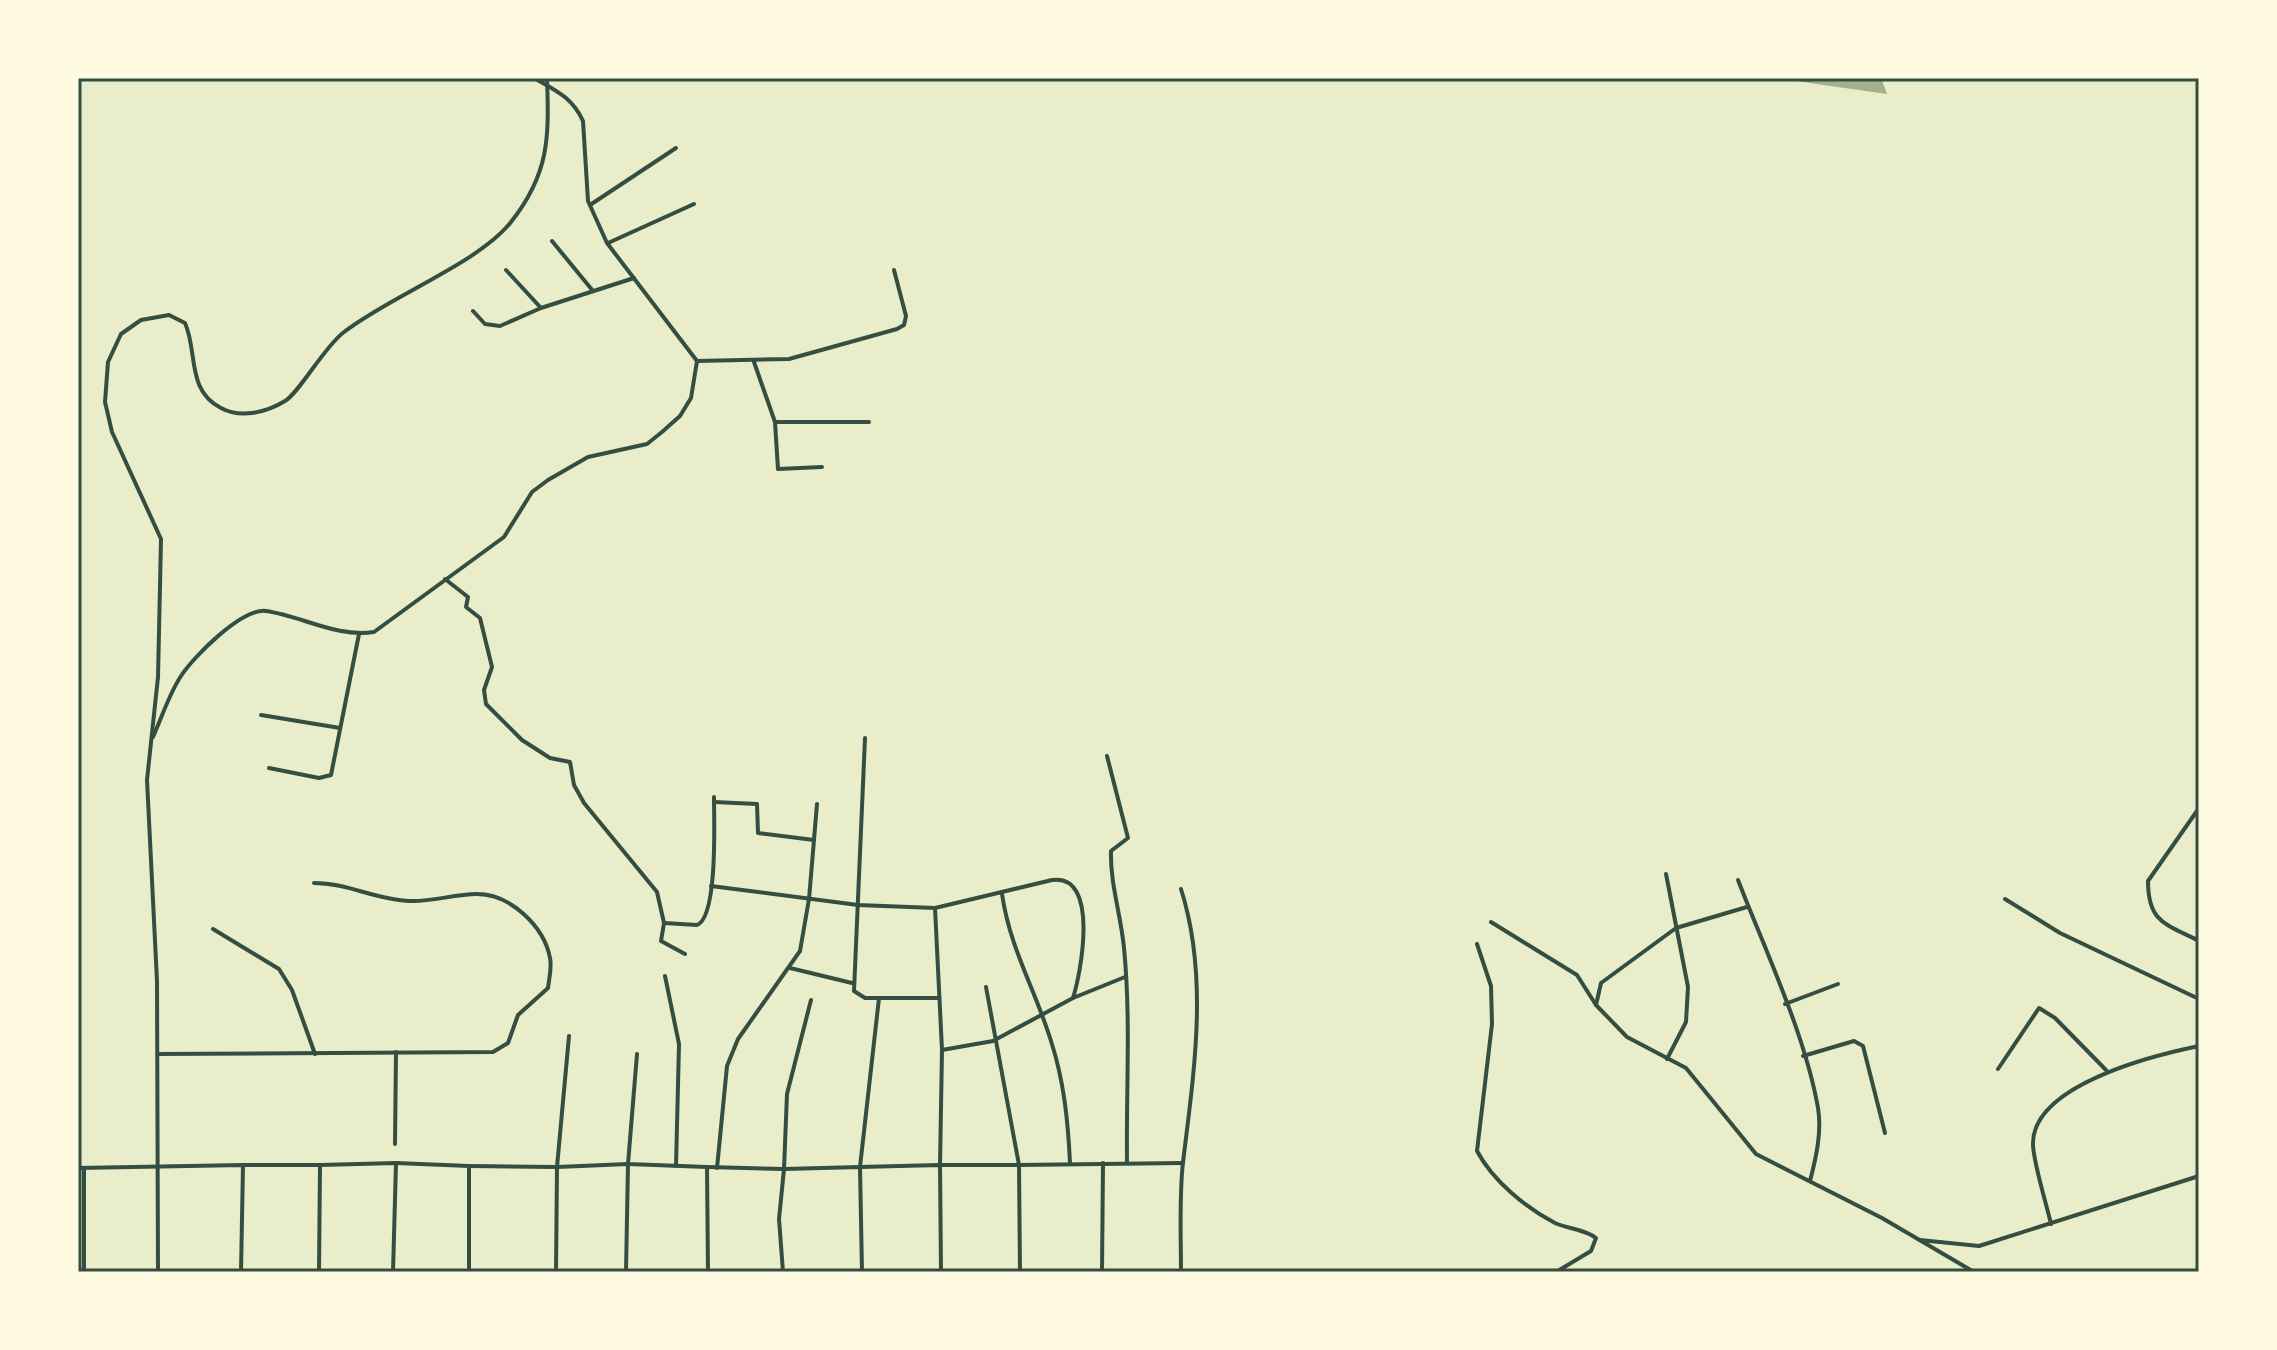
<svg xmlns="http://www.w3.org/2000/svg" width="2277" height="1350" font-family="Cabin,sans-serif">
<style>
.water{fill:#a3b18a}
.lines{fill:none;stroke-linecap:round;stroke-linejoin:round}
.minor{stroke:#344e41;stroke-width:4}
.neatline{fill:none;stroke:#344e41;stroke-width:3}
</style>
<rect width="100%" height="100%" fill="#e9edc9"/>
<polygon class="water" points="1775,78 1881,78 1887,94"/>
<g class="lines">
<g class="minor">
<polyline points="590,205 676,148"/>
<polyline points="552,241 593,291"/>
<polyline points="608,243 694,204"/>
<polyline points="506,270 541,308"/>
<polyline points="473,311 485,324 500,326 541,308 634,278"/>
<polyline points="697,361 789,359 897,329 904,325 906,316 894,270"/>
<polyline points="754,362 775,422 778,469 822,467"/>
<polyline points="775,422 869,422"/>
<polyline points="445,579 468,597 466,607 480,618 492,667 484,690 486,704 522,740 550,758 570,762 574,785 584,803 657,892 664,923 661,941 685,954"/>
<polyline points="261,715 340,728"/>
<path d="M153,737C162,717 169,694 181,676C194,656 242,608 266,611C302,616 337,638 374,632L504,537L532,492L548,480L588,457L647,444L662,432L680,416L691,398L697,361L607,243L588,201L583,121C572,97 555,90 534,78"/>
<polyline points="865,738 854,991 865,998 938,998"/>
<path d="M1107,756L1128,838L1111,851C1110,884 1121,915 1124,948C1131,1019 1126,1091 1127,1162"/>
<polyline points="269,768 319,778 331,775 359,634"/>
<polyline points="714,802 757,804 758,833 814,840"/>
<path d="M2199,808L2148,881C2148,923 2166,924 2199,941"/>
<polyline points="1666,874 1688,987 1686,1022 1667,1059"/>
<path d="M1738,880C1765,950 1805,1034 1818,1108C1822,1132 1816,1158 1810,1181"/>
<path d="M711,886L858,905L935,908L1052,880C1100,873 1081,973 1073,998"/>
<path d="M1181,889C1209,977 1194,1072 1183,1162C1179,1198 1181,1236 1181,1272"/>
<path d="M1002,894C1010,949 1035,989 1051,1041C1064,1081 1068,1121 1070,1163"/>
<polyline points="2005,899 2060,933 2199,999"/>
<polyline points="935,908 942,1050 940,1165 1019,1165 1020,1272"/>
<polyline points="1491,922 1577,975 1596,1005 1627,1037 1686,1068 1756,1154 1882,1218 1974,1272"/>
<path d="M664,923L697,925C718,917 714,820 714,797"/>
<polyline points="213,929 279,969 292,990 315,1054"/>
<path d="M1477,944L1491,986L1492,1024L1477,1151C1493,1181 1525,1207 1555,1223C1568,1229 1584,1229 1596,1238L1591,1251L1556,1272"/>
<polyline points="790,968 852,983"/>
<polyline points="665,976 679,1044 676,1166"/>
<polyline points="986,987 1019,1165 1183,1163"/>
<polyline points="879,998 860,1167 940,1165 941,1272"/>
<polyline points="811,1000 787,1094 784,1169 860,1167 862,1272"/>
<polyline points="1785,1004 1838,984"/>
<polyline points="1596,1005 1601,983 1676,928 1747,907"/>
<polyline points="569,1036 557,1167 628,1164 626,1272"/>
<polyline points="942,1050 993,1041 1073,998 1125,977"/>
<path d="M158,1054L493,1052L508,1043L518,1015L548,988C549,979 552,967 550,958C544,926 510,894 477,894C454,894 432,902 410,901C376,900 348,883 314,883"/>
<polyline points="637,1054 628,1164 707,1167 708,1272"/>
<polyline points="1803,1056 1854,1041 1863,1046 1885,1133"/>
<polyline points="1998,1069 2039,1008 2055,1018 2106,1070"/>
<polyline points="395,1144 396,1052"/>
<polyline points="396,1163 469,1166 469,1272"/>
<polyline points="243,1165 320,1165 319,1272"/>
<polyline points="320,1165 396,1163 393,1272"/>
<polyline points="469,1166 557,1167 556,1272"/>
<polyline points="707,1167 784,1169 779,1219 783,1272"/>
<polyline points="78,1168 243,1165 241,1272"/>
<polyline points="717,1168 727,1066 738,1039 800,951 809,899 817,804"/>
<path d="M2051,1224C2046,1202 2034,1165 2033,1145C2031,1085 2155,1055 2199,1046"/>
<polyline points="1920,1240 1979,1246 2199,1176"/>
<polyline points="84,1272 84,1168"/>
<path d="M158,1272L157,981L147,780L158,677L161,539L112,432L105,402L108,362L121,334L141,320L169,315L185,323C198,352 186,390 221,408C241,419 267,412 285,401C299,393 324,347 344,332C390,296 479,263 511,222C550,173 549,136 547,78"/>
<polyline points="1102,1272 1103,1163"/>
</g>
</g>
<rect width="2277" height="1350" fill="none" stroke="#fefae0" stroke-width="160"/>
<rect x="80" y="80" width="2117" height="1190" class="neatline"/>
</svg>
